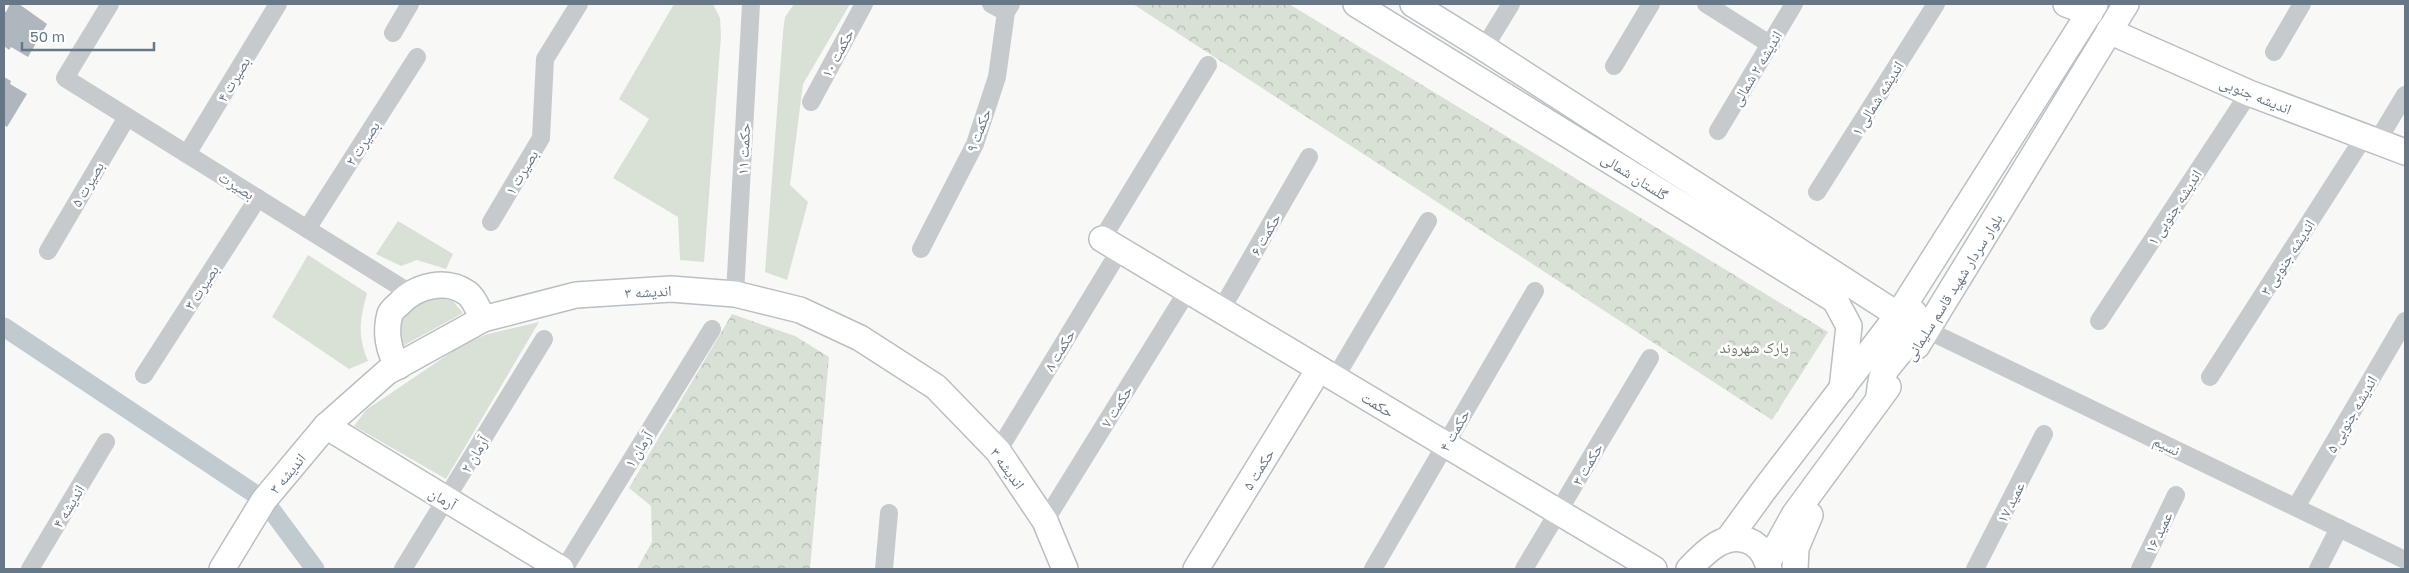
<svg xmlns="http://www.w3.org/2000/svg" width="2409" height="573" font-family="'Golos Text','Noto Naskh Arabic',sans-serif">
<style>
.green{fill:#d9e1d6}
.park{fill:url(#park-crowns)}
.lines{fill:none;stroke-linecap:round;stroke-linejoin:round}
.canal{stroke:#c0cacf;stroke-width:19}
.building{fill:#afb6bd}
.secondary-casing{stroke:#babfc4;stroke-width:28}
.street{stroke:#c6cacd;stroke-width:18}
.secondary{stroke:#fff;stroke-width:25}
.labels{text-anchor:middle;dominant-baseline:central;stroke-width:5;stroke-linejoin:round;paint-order:stroke}
.street-label{font-size:15px;fill:#678;stroke:#fff}
.park-label{font-size:15px;fill:#657a61;stroke:#fff}
</style>
<defs>
<pattern id="park-crowns" width="20" height="18" patternUnits="userSpaceOnUse" patternTransform="scale(1.25)"><rect width="20" height="18" fill="#d9e1d6"/><path d="M2 6a3 3 0 1 1 6 0M12 15a3 3 0 1 1 6 0" fill="none" stroke="#b4bbb3"/></pattern>
</defs>
<rect width="100%" height="100%" fill="#f8f8f6"/>
<g class="green">
<polygon points="674,4 713,4 720,18 721,36 704,262 680,260 678,217 613,178 649,119 619,99"/>
<polygon points="794,4 850,4 803,84 790,185 808,202 787,280 765,272 783,32 785,17"/>
<polygon points="398,221 453,254 446,269 417,260 401,266 376,254"/>
<path d="M308,255L367,293C360,320 357,334 368,361L349,369L272,317Z"/>
<path d="M435,297L453,301L463,313L401,347C393,315 408,305 435,297Z"/>
<polygon points="539,322 446,479 354,426 366,410 465,343 488,334"/>
</g>
<g class="park">
<polygon points="1133,4 1289,4 1828,332 1772,420"/>
<polygon points="732,314 795,336 829,357 810,569 637,569 652,542 651,506 629,488"/>
</g>
<g class="lines">
<polyline class="canal" points="4,327 264,500 315,569"/>
</g>
<g class="building">
<polygon points="10,4 19,4 47,24 28,57 11,47 9,50 4,46 4,11 6,12"/>
<polygon points="4,77 11,81 10,84 27,94 7,127 4,125"/>
</g>
<g class="lines">
<g class="secondary-casing">
<g id="secondary">
<polyline points="1356,4 1835,300 1849,326 1842,389"/>
<path d="M1413,4L1484,48L1898,315L1911,310C1934,327 1889,358 1882,377C1880,384 1880,392 1878,400"/>
<polyline points="2066,4 2090,13"/>
<polyline points="2109,31 2249,93 2405,152"/>
<polyline points="1102,239 1654,569"/>
<polyline points="1917,346 2126,4"/>
<path d="M399,366C388,353 385,331 390,314C391,310 397,306 400,303C416,286 446,278 467,293C474,298 479,311 483,319"/>
<polyline points="326,426 561,569"/>
<polyline points="1729,538 1764,490 1898,315 2095,4"/>
<polyline points="1768,562 1794,515 1888,387"/>
<polyline points="222,569 264,500 326,426 387,372 483,319 576,295 671,289 735,294 800,310 860,338 936,387 998,451 1045,521 1065,569"/>
<polyline points="1196,569 1319,369"/>
<path d="M1689,569C1705,552 1728,528 1753,543C1762,549 1767,558 1769,569"/>
<polyline points="1795,569 1796,548 1810,515"/>
</g>
</g>
<g class="street">
<polyline points="110,4 65,78 410,293"/>
<polyline points="991,4 1006,12"/>
<polyline points="1706,4 1771,45"/>
<polyline points="393,33 410,4"/>
<polyline points="1484,48 1511,4"/>
<polyline points="2274,52 2302,4"/>
<polyline points="1614,66 1651,4"/>
<polyline points="811,102 864,4"/>
<polyline points="1718,131 1794,4"/>
<polyline points="2378,140 2405,95"/>
<polyline points="187,154 278,4"/>
<polyline points="1817,192 1936,4"/>
<polyline points="491,222 541,138 545,59 579,4"/>
<polyline points="307,229 417,57"/>
<polyline points="1102,239 1208,65"/>
<polyline points="921,249 975,144 997,77 1006,12 1011,4"/>
<polyline points="48,251 127,117"/>
<polyline points="735,294 751,4"/>
<polyline points="1221,310 1309,157"/>
<polyline points="2099,321 2249,93"/>
<polyline points="1929,331 2405,560"/>
<polyline points="144,375 258,198"/>
<polyline points="2210,377 2364,137"/>
<polyline points="1335,378 1428,221"/>
<polyline points="998,451 1120,250"/>
<polyline points="2296,507 2405,321"/>
<polyline points="1045,521 1188,290"/>
<polyline points="30,569 106,442"/>
<polyline points="403,569 544,339"/>
<polyline points="564,569 712,329"/>
<polyline points="884,569 889,513"/>
<polyline points="1373,569 1535,291"/>
<polyline points="1524,569 1650,358"/>
<polyline points="1975,569 2044,434"/>
<polyline points="2140,569 2176,495"/>
<polyline points="2318,569 2339,528"/>
</g>
<use href="#secondary" class="secondary"/>
</g>
<g class="labels">
<g class="street-label">
<text transform="translate(837 53) rotate(-62)">حکمت ۱۰</text>
<text transform="translate(1756 68) rotate(-59)">اندیشه ۲ شمالی</text>
<text transform="translate(233 79) rotate(-59)">بصیرت ۴</text>
<text transform="translate(2256 95) rotate(22)">اندیشه جنوبی</text>
<text transform="translate(1877 98) rotate(-58)">اندیشه شمالی ۱</text>
<text transform="translate(978 130) rotate(-69)">حکمت ۹</text>
<text transform="translate(362 143) rotate(-57)">بصیرت ۲</text>
<text transform="translate(743 149) rotate(-87)">حکمت ۱۱</text>
<text transform="translate(521 172) rotate(-59)">بصیرت ۱</text>
<text transform="translate(1635 176) rotate(32)">گلستان شمالی</text>
<text transform="translate(87 184) rotate(-60)">بصیرت ۵</text>
<text transform="translate(237 185) rotate(32)">بصیرت</text>
<text transform="translate(2174 207) rotate(-57)">اندیشه جنوبی ۱</text>
<text transform="translate(1265 234) rotate(-60)">حکمت ۶</text>
<text transform="translate(2287 257) rotate(-57)">اندیشه جنوبی ۳</text>
<text transform="translate(201 287) rotate(-57)">بصیرت ۳</text>
<text transform="translate(1953 287) rotate(-58)">بلوار سردار شهید قاسم سلیمانی</text>
<text transform="translate(648 291) rotate(-3)">اندیشه ۳</text>
<text transform="translate(1059 350) rotate(-59)">حکمت ۸</text>
<text transform="translate(1378 404) rotate(31)">حکمت</text>
<text transform="translate(1116 406) rotate(-58)">حکمت ۷</text>
<text transform="translate(2351 414) rotate(-60)">اندیشه جنوبی ۵</text>
<text transform="translate(1454 430) rotate(-60)">حکمت ۴</text>
<text transform="translate(2167 445) rotate(26)">نسیم</text>
<text transform="translate(638 449) rotate(-58)">آرمان ۱</text>
<text transform="translate(474 454) rotate(-59)">آرمان ۲</text>
<text transform="translate(1587 464) rotate(-60)">حکمت ۳</text>
<text transform="translate(1008 468) rotate(54)">اندیشه ۳</text>
<text transform="translate(1258 469) rotate(-58)">حکمت ۵</text>
<text transform="translate(287 473) rotate(-50)">اندیشه ۳</text>
<text transform="translate(443 498) rotate(31)">آرمان</text>
<text transform="translate(2010 502) rotate(-63)">عمید ۱۷</text>
<text transform="translate(68 506) rotate(-59)">اندیشه ۴</text>
<text transform="translate(2158 532) rotate(-64)">عمید ۱۶</text>
</g>
<g class="park-label">
<text x="1754" y="347">پارک شهروند</text>
</g>
</g>
<rect width="2409" height="573" fill="none" stroke="#667788" stroke-width="10"/>
<path d="M22 42v8h132v-8" fill="none" stroke="#667788" stroke-width="2.5"/>
<text x="30" y="42" font-size="15" fill="#667788" stroke="#ffffff" stroke-width="4" paint-order="stroke">50 m</text>
</svg>
